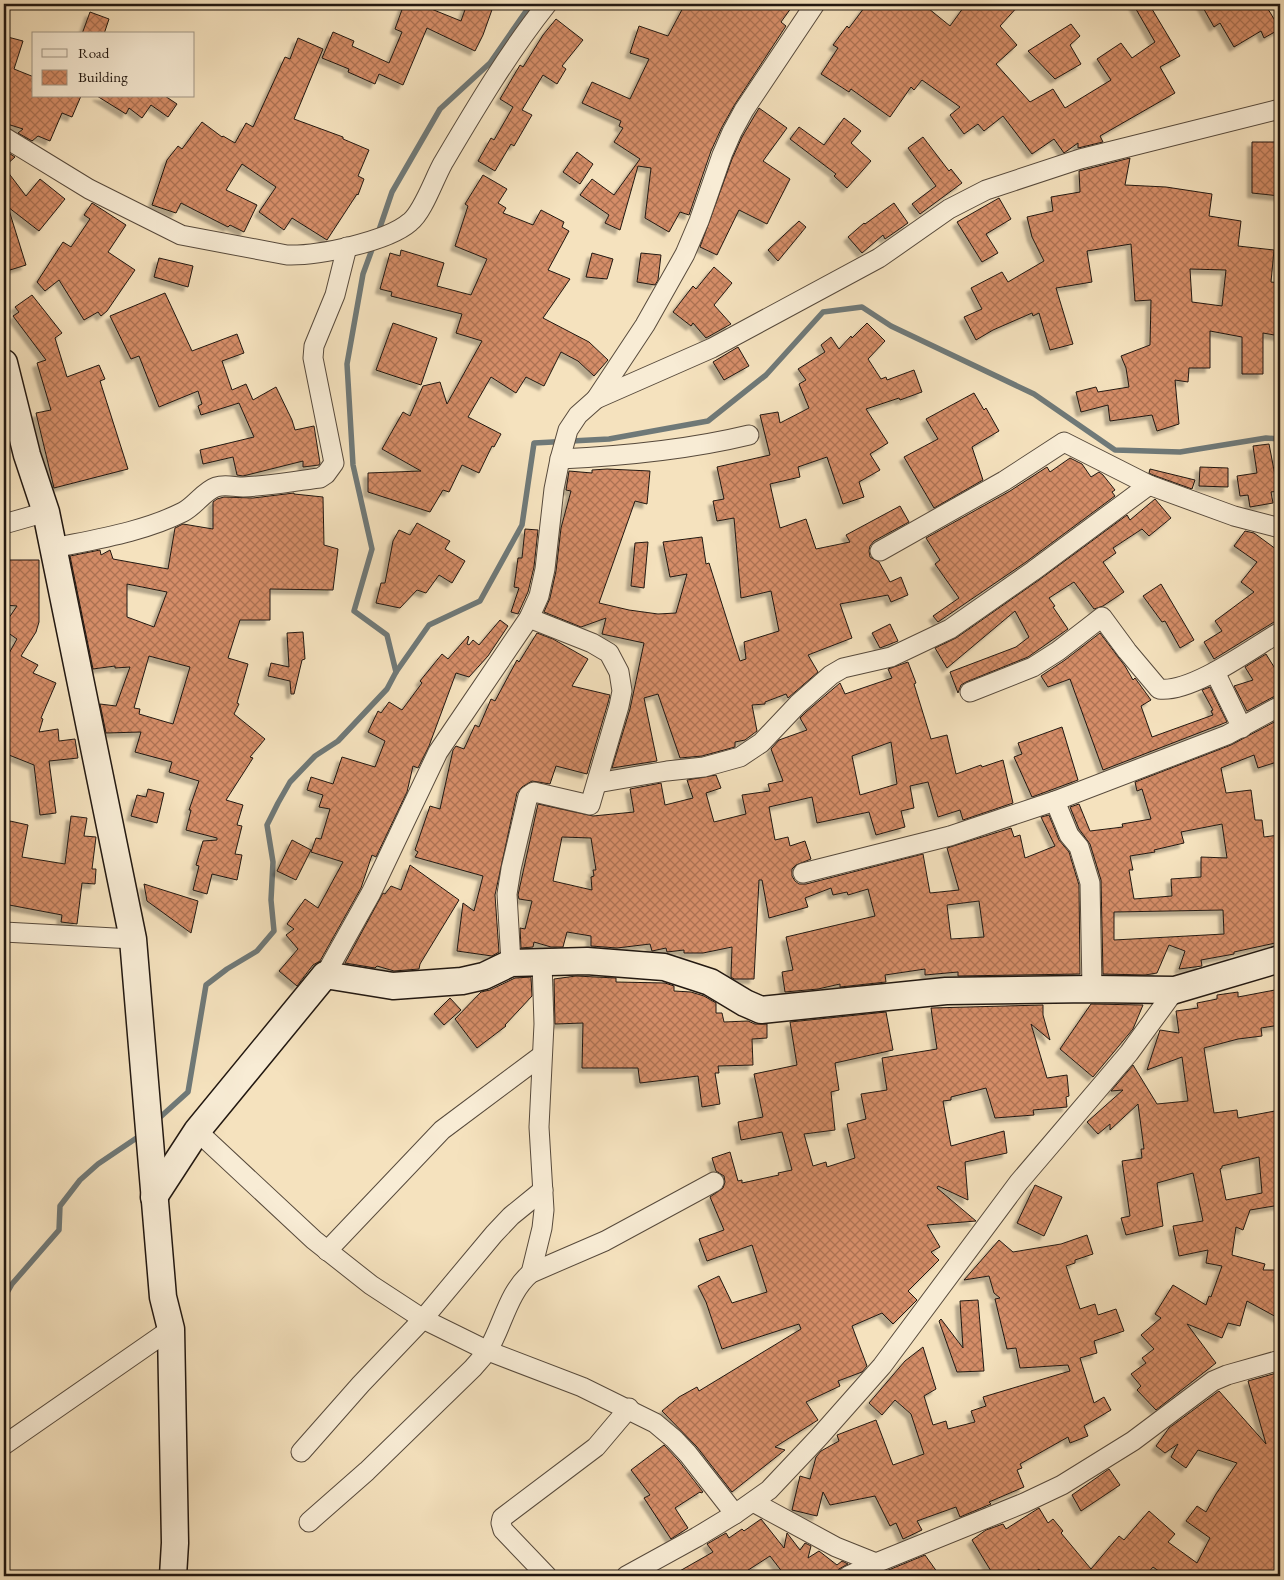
<svg xmlns="http://www.w3.org/2000/svg" width="1284" height="1580" font-family="'EB Garamond',serif">
<style>
.lines{fill:none;stroke-linecap:round;stroke-linejoin:round}
.stream{stroke:#6f7978;stroke-width:5.5}
.building{fill:url(#building-cross-hatch);stroke:#221811;fill-rule:evenodd;filter:url(#shadow)}
.street-casing{stroke:#574a3c;stroke-width:21}
.secondary-casing{stroke:#221811;stroke-width:29}
.street{stroke:#f8ecd5;stroke-width:19}
.secondary{stroke:#f8ecd5;stroke-width:26}
</style>
<defs>
<pattern id="building-cross-hatch" width="8" height="8" patternUnits="userSpaceOnUse" patternTransform="scale(1.25)"><rect width="8" height="8" fill="#d58d67"/><path d="M0 0l8 8M0 8l8-8" fill="none" stroke="#ac7253"/></pattern>
<filter id="shadow"><feDropShadow dx="-4.5" dy="4.5" stdDeviation="1" flood-color="#0004"/></filter>
</defs>
<rect width="100%" height="100%" fill="#f5e2be"/>
<filter id="stains"><feTurbulence type="fractalNoise" baseFrequency=".004" numOctaves="4"/><feColorMatrix values="0 0 0 0 .2 0 0 0 0 .09 0 0 0 0 .02 0 0 0 .5 -.17"/></filter>
<radialGradient id="worn" r=".72"><stop offset=".6" stop-color="#630" stop-opacity="0"/><stop offset="1" stop-color="#630" stop-opacity=".3"/></radialGradient>
<g class="lines">
<g class="stream">
<polyline points="378,233 392,192 440,109 490,63 531,4"/>
<polyline points="374,244 363,274 347,364 353,465 372,549 354,611 387,635 396,672"/>
<polyline points="157,1120 188,1092 206,985 227,969 257,951 274,931 271,900 273,862 267,825 278,803 290,782 315,756 338,741 387,689 396,672 429,625 480,601 522,525 534,443 609,439 708,421 766,375 823,312 862,307 891,326 1034,394 1115,450 1180,452 1266,438 1280,439"/>
<polyline points="4,1298 12,1284 59,1230 60,1206 80,1180 98,1164 141,1135"/>
</g>
</g>
<g class="building">
<polygon points="404,4 419,4 461,21 467,4 494,4 483,35 475,51 427,28 403,85 379,74 375,84 348,72 349,69 322,58 333,32 354,41 352,46 389,63 402,32 395,29"/>
<polygon points="685,4 794,4 781,22 786,26 735,104 722,127 711,151 689,215 680,212 669,232 645,218 651,168 638,166 620,230 605,223 609,215 580,195 592,179 614,195 640,159 614,142 623,128 619,126 621,121 582,103 592,82 630,99 649,59 630,53 639,26 668,36"/>
<polygon points="867,4 923,4 950,26 966,4 970,4 978,10 984,4 1020,4 1000,26 1017,45 996,64 1030,102 1053,89 1065,108 1111,80 1097,59 1121,43 1132,58 1155,42 1133,4 1149,4 1180,56 1160,67 1175,93 1100,136 1103,142 1078,148 1078,143 1064,153 1054,139 1032,154 1003,116 984,131 978,124 964,134 950,115 960,107 922,80 914,90 911,87 890,117 851,89 849,92 821,74 838,48 833,45 847,26 849,28"/>
<polygon points="1201,4 1265,4 1280,29 1264,38 1261,31 1234,47 1220,23 1214,27"/>
<polygon points="90,12 109,19 104,34 82,34"/>
<polygon points="556,19 583,40 562,66 566,69 557,84 543,75 522,110 532,115 514,146 511,144 495,171 478,161 491,138 494,140 513,107 500,99 520,65 523,67 543,35"/>
<polygon points="1071,24 1080,36 1070,45 1081,64 1055,79 1028,51"/>
<polygon points="4,36 23,41 14,69 34,77 34,96 81,96 72,117 62,113 50,141 38,136 32,141 18,133 23,129 4,123"/>
<polygon points="298,38 323,49 294,119 343,137 343,139 369,150 358,176 364,179 358,195 357,194 327,240 292,218 284,230 259,212 276,187 242,164 226,190 257,205 244,232 230,225 228,227 181,203 176,213 152,205 167,160 178,146 182,149 202,122 222,137 223,136 235,143 246,123 253,127 285,57 290,59"/>
<polygon points="97,96 165,96 177,104 168,117 151,105 142,118 129,108 126,114"/>
<polygon points="759,108 787,128 763,161 790,179 767,224 739,210 717,255 700,247 732,159 742,137"/>
<polygon points="844,118 861,131 851,143 871,161 847,188 834,176 836,174 790,139 799,127 824,145"/>
<polygon points="923,137 949,171 951,169 962,183 920,214 912,204 936,186 908,148"/>
<polygon points="1252,142 1280,142 1280,196 1252,193"/>
<polygon points="4,150 15,157 4,167 26,196 40,179 65,199 39,231 8,207 26,265 10,270 4,251 4,206 6,206 4,205"/>
<polygon points="577,152 593,164 580,184 563,172"/>
<path d="M1130,158L1125,185L1166,187L1212,194L1209,216L1241,221L1238,246L1274,250L1271,282L1280,283V336L1263,333V374H1242V337L1210,331V368H1189L1188,382L1175,380L1179,424L1157,431L1152,415L1110,421L1108,405L1081,412L1076,392L1096,387L1098,392L1129,387L1126,368L1121,356L1150,345L1151,300L1135,301L1131,244L1087,251L1092,282L1056,288L1073,344L1050,350L1039,313L1033,316L1032,313L993,330L976,340L964,317L982,309L971,288L1002,272L1008,282L1044,261L1032,237L1027,217L1053,211L1051,197L1080,192L1079,171ZM1190,269L1226,270L1222,306L1192,302Z"/>
<polygon points="483,175 507,189 498,203 506,208 503,213 533,225 541,210 564,222 562,227 569,231 548,270 570,279 543,318 589,342 608,360 594,376 578,361 561,352 544,386 526,377 516,393 491,377 468,417 501,434 494,447 492,446 479,473 462,465 449,492 443,490 430,512 368,492 368,473 421,471 382,449 403,412 410,416 423,386 440,382 447,404 482,341 456,333 462,314 391,296 392,292 380,289 390,253 400,256 401,250 444,263 437,286 471,295 487,259 455,246 468,206 465,204"/>
<polygon points="999,198 1011,219 986,234 998,253 982,262 957,222"/>
<polygon points="92,203 126,225 108,252 135,270 107,311 101,316 98,312 84,320 59,280 45,291 37,282 63,242 71,247 90,219 84,215"/>
<polygon points="894,203 908,223 885,239 883,235 862,253 848,237 864,223 865,224"/>
<polygon points="799,221 806,227 778,261 768,250"/>
<polygon points="592,253 613,259 607,279 586,277"/>
<polygon points="641,253 661,255 658,280 655,285 637,282"/>
<polygon points="159,258 193,266 188,287 154,277"/>
<polygon points="714,267 732,283 714,305 731,324 706,338 693,323 691,326 673,312 693,286 696,289"/>
<polygon points="165,293 192,351 237,334 244,353 222,361 232,390 246,384 253,400 276,387 292,420 295,430 314,426 320,463 319,465 303,467 303,461 243,476 237,475 233,457 203,464 200,450 254,437 239,403 201,415 198,406 202,404 198,391 159,407 139,356 131,359 110,316"/>
<polygon points="32,295 62,333 55,338 67,377 99,365 105,379 100,381 128,469 54,488 36,413 51,410 37,363 46,360 13,316 19,312 15,307"/>
<polygon points="393,323 437,338 421,385 376,370"/>
<polygon points="867,323 885,341 868,359 881,379 886,377 887,380 914,370 922,392 900,400 899,398 866,409 888,443 870,454 880,470 859,482 864,497 843,504 827,457 798,467 800,477 770,484 780,528 806,519 816,549 850,542 846,535 900,506 909,522 874,541 870,546 869,551 870,557 879,562 890,582 901,577 908,595 891,602 888,595 840,604 852,638 808,655 818,672 788,698 786,694 765,702 765,704 752,705 757,731 745,740 735,742 735,747 702,756 680,758 658,694 644,698 657,761 612,768 630,709 644,643 602,634 606,618 581,627 544,612 550,598 556,571 561,528 571,491 566,490 569,471 592,473 592,470 607,469 650,471 647,504 635,501 599,603 629,610 658,614 676,613 687,574 670,577 663,542 702,537 706,564 709,563 740,661 746,659 744,642 779,631 771,591 741,598 734,518 717,521 713,501 724,499 717,467 770,455 760,415 778,412 780,423 809,408 799,384 806,380 798,369 825,352 821,345 831,337 839,349 851,336 852,338"/>
<polygon points="738,347 749,366 724,380 713,362"/>
<polygon points="974,393 984,410 986,408 999,431 972,447 983,480 934,508 904,457 938,439 926,419"/>
<polygon points="1269,444 1278,491 1271,492 1273,503 1250,507 1248,495 1240,496 1237,476 1257,473 1253,446"/>
<polygon points="1070,458 1082,464 1091,477 1099,472 1103,475 1115,490 1112,492 1115,496 1026,562 938,622 933,616 959,598 935,564 940,560 926,538 1010,491 1047,467 1050,472"/>
<polygon points="1200,467 1228,468 1228,487 1199,486"/>
<polygon points="1150,469 1195,480 1192,489 1153,475 1149,473"/>
<path d="M294,493V494L323,497L324,545L338,549L333,590L270,589V620H240L228,658L248,664L237,703L239,704L234,714L265,739L250,757L253,758L226,800L243,805L237,825L242,826L235,854L242,855L237,880L212,874L207,894L193,890L199,866L196,865L203,841L217,840V838L186,830L191,810H189L199,781L169,772L172,762L135,752L141,732L106,733L100,704L116,706L130,667L115,668V666L93,669L70,556L100,550L101,555L110,550L113,559L168,569L175,528L183,524L213,529V502L217,499L224,497L253,498ZM127,584L167,592L154,627L127,617ZM149,656L190,667L173,724L139,714L140,709L134,708Z"/>
<polygon points="1155,499 1171,518 1149,536 1142,529 1113,548 1116,553 1103,562 1124,592 1103,606 1094,609 1074,582 1049,598 1055,606 1053,607 1068,629 1028,657 966,682 961,685 958,693 950,672 1016,647 1029,637 1015,611 947,668 935,648 956,638 1039,580 1127,515 1130,520"/>
<polygon points="417,523 450,541 445,549 465,561 452,583 439,575 426,593 417,590 400,608 376,603 381,583 385,583 393,541 399,530 410,535"/>
<polygon points="525,529 538,530 534,567 528,592 518,614 511,612 519,588 514,587 518,558 522,558"/>
<polygon points="1245,531 1254,533 1280,552 1280,558 1275,564 1280,570 1280,621 1274,622 1214,659 1204,642 1222,631 1215,621 1254,592 1241,582 1257,562 1234,546"/>
<polygon points="648,542 644,588 631,586 635,543"/>
<polygon points="4,560 39,560 39,622 36,632 21,656 38,665 33,673 56,683 41,718 43,719 39,732 58,729 59,741 75,739 78,758 49,761 56,813 40,815 34,765 4,753 4,662 17,639 4,630 4,625 17,606 4,605"/>
<polygon points="1161,584 1194,640 1180,648 1165,621 1162,622 1143,596"/>
<polygon points="500,620 508,626 488,656 469,677 456,673 429,746 418,768 413,766 407,792 376,857 372,855 361,888 320,961 313,965 297,986 279,971 298,949 286,935 294,929 287,924 305,899 318,908 343,862 311,852 316,838 321,839 330,809 319,807 323,795 307,790 311,777 333,784 342,757 375,767 385,741 368,732 378,711 381,713 389,702 402,710 422,683 420,681 442,654 448,659 468,636 469,637 467,644 469,645 473,640 479,645"/>
<polygon points="890,624 898,641 880,648 872,633"/>
<polygon points="303,632 305,659 302,660 294,694 291,694 290,681 268,676 271,663 289,667 287,633"/>
<polygon points="537,633 553,639 588,659 572,686 610,695 608,703 587,774 556,766 550,784 532,781 522,787 517,793 495,895 499,952 492,956 457,951 463,903 474,911 483,876 415,857 418,852 415,850 430,806 440,809 453,750 456,746 464,749 475,725 479,727 491,699 495,701 517,660 519,662"/>
<polygon points="1100,633 1125,666 1133,680 1135,678 1151,700 1141,706 1152,737 1213,715 1211,711 1213,710 1202,690 1210,687 1227,722 1103,770 1070,679 1048,687 1041,676 1065,660"/>
<polygon points="1266,654 1279,675 1280,695 1275,696 1247,711 1234,686 1253,680 1245,667"/>
<path d="M908,662L916,683L914,684L931,739L947,735L956,774L981,765L982,767L1003,760L1013,803L963,820L960,810L938,817L928,782L910,786L914,808L901,811L905,827L876,835L869,812L817,823L812,797L769,807L775,840L788,837L790,846L805,841L811,859L796,865L792,869V876L795,881L799,884H806L923,854L930,893L959,890L947,848L1011,828L1014,837L1020,835L1025,858L1055,846L1041,817L1049,815L1059,840L1069,852L1079,885L1080,974L958,976V972L925,975V969L885,975L886,982L840,987V984L818,989L785,992L782,972L793,970L786,937L875,916L868,889L848,895L847,892L833,895L831,888L805,898L808,907L769,918L762,880H759L754,979H734L731,977L732,947L703,953H684V950L667,952L666,948L652,951L650,944L617,948L591,946V936L567,932L563,947H551L534,942L533,947L521,948L520,928L525,929L532,901L519,899L518,895L538,804L593,816L634,812L630,789L661,783L665,805L693,798L687,780L716,775L721,788L706,793L714,822L746,814L742,795L770,791L768,784L783,781L771,749L779,740L807,730L800,718L806,712L840,683L845,694L892,678L888,669ZM891,742L897,784L860,795L852,756ZM562,837L591,838L596,870H593L594,876L591,877L592,890L553,881ZM979,901L984,937L951,939L947,905Z"/>
<path d="M1276,721L1280,734V761L1258,768L1254,755L1221,768L1226,793L1251,790L1255,820H1262L1264,837L1279,835L1280,942L1234,952V954L1201,960L1202,966L1179,969L1185,951L1169,945L1157,973L1145,975L1103,974L1101,880L1090,844L1079,829L1070,807L1079,804L1090,831L1123,827L1122,824L1151,819L1142,789L1137,791L1135,782L1231,745ZM1222,824L1227,858L1201,857V877L1171,879L1172,896L1134,899L1129,870H1133L1130,856L1155,852L1154,850L1184,843L1181,832ZM1223,910L1224,934L1114,940V912Z"/>
<polygon points="1062,727 1078,780 1032,797 1014,757 1022,754 1018,743"/>
<polygon points="148,789 164,793 157,823 131,816 137,795 146,797"/>
<polygon points="71,816 87,818 84,836 96,837 92,869 96,869 95,884 82,883 77,924 61,922 62,915 4,904 10,872 4,871 4,852 10,821 28,825 22,857 65,864"/>
<polygon points="292,840 311,850 296,880 277,871"/>
<polygon points="410,865 459,900 420,964 419,969 394,971 377,966 375,968 345,963 383,893 385,894 391,886 401,890"/>
<polygon points="144,884 198,901 191,933 147,901"/>
<polygon points="576,976 616,978 616,982 665,983 674,986 674,991 691,992 704,996 716,1003 716,1013 722,1013 724,1022 748,1021 755,1024 767,1024 767,1038 752,1039 753,1065 718,1066 719,1073 715,1073 720,1104 702,1107 698,1076 640,1083 638,1068 582,1068 583,1023 555,1024 554,979"/>
<polygon points="531,977 532,996 505,1025 506,1026 477,1048 455,1019 481,992 490,990 515,978"/>
<path d="M1280,989V1025L1261,1028L1262,1036L1238,1039L1204,1048L1214,1113L1237,1110L1238,1118L1280,1110V1205L1250,1210L1243,1230L1236,1227L1232,1255L1265,1264L1263,1270H1280V1319L1247,1301L1240,1326L1228,1323L1222,1338L1187,1324L1216,1363L1156,1410L1137,1390L1141,1386L1131,1374L1146,1363L1142,1358L1154,1349L1141,1335L1161,1318L1155,1314L1173,1285L1206,1305L1209,1296L1211,1297L1222,1266L1206,1263L1208,1250L1179,1256L1173,1226L1203,1221L1193,1173L1157,1183L1163,1226L1126,1235L1121,1218L1130,1216L1122,1161L1142,1158L1141,1149H1144L1138,1104L1110,1130V1124L1098,1134L1087,1122L1123,1090L1111,1091L1133,1065L1157,1104L1188,1101L1182,1057L1147,1070L1160,1030L1179,1033L1176,1011L1198,1008L1197,1003L1217,999V995L1238,992V997ZM1259,1157L1262,1193L1226,1200L1220,1169L1222,1168V1166Z"/>
<polygon points="450,998 461,1010 444,1025 434,1014"/>
<polygon points="1091,1004 1143,1005 1133,1029 1093,1077 1060,1049"/>
<polygon points="1043,1005 1043,1015 1050,1040 1031,1024 1047,1078 1067,1075 1069,1096 1066,1097 1067,1107 1033,1110 1034,1115 995,1118 986,1088 951,1097 951,1100 943,1101 951,1146 1004,1131 1007,1153 965,1162 968,1200 938,1186 937,1188 976,1221 927,1225 940,1247 931,1252 939,1260 908,1291 917,1300 893,1324 882,1313 852,1326 867,1366 862,1372 838,1381 840,1386 806,1402 818,1420 775,1447 785,1450 732,1492 697,1447 662,1411 679,1397 697,1387 699,1391 801,1329 799,1324 722,1349 706,1302 698,1286 719,1276 732,1303 767,1292 752,1245 707,1261 699,1239 724,1230 710,1197 723,1188 725,1182 724,1176 716,1171 712,1158 730,1152 738,1181 742,1180 742,1183 779,1175 778,1173 792,1170 782,1132 741,1140 738,1122 763,1117 754,1074 797,1065 790,1022 886,1012 893,1050 835,1063 839,1090 831,1092 835,1130 804,1134 813,1166 826,1162 827,1167 855,1158 847,1124 866,1119 861,1094 887,1090 882,1058 937,1049 931,1008"/>
<polygon points="1035,1185 1062,1197 1044,1236 1017,1223"/>
<polygon points="1087,1235 1093,1254 1075,1260 1075,1263 1066,1266 1080,1309 1095,1304 1098,1315 1116,1309 1124,1331 1094,1341 1097,1353 1080,1358 1094,1403 1104,1397 1111,1410 1084,1426 1088,1436 1070,1443 1068,1437 1020,1464 1022,1468 1017,1470 1024,1487 989,1502 991,1504 960,1517 956,1507 917,1521 922,1530 903,1539 896,1523 890,1526 875,1496 830,1505 823,1492 817,1516 792,1510 800,1476 810,1479 816,1457 821,1451 839,1441 837,1435 876,1420 893,1465 924,1454 911,1414 895,1400 882,1415 869,1403 905,1361 923,1347 936,1389 924,1396 933,1425 946,1421 948,1429 975,1422 971,1411 986,1406 983,1397 1070,1371 1068,1365 1020,1368 1016,1348 1007,1349 995,1299 1000,1298 994,1293 989,1276 964,1280 999,1240 1013,1252 1061,1244"/>
<polygon points="978,1300 984,1371 957,1372 939,1321 941,1319 963,1348 960,1301"/>
<polygon points="1280,1372 1280,1576 1166,1576 1153,1567 1145,1576 1044,1576 1039,1569 1030,1576 994,1576 972,1540 986,1530 1003,1524 1006,1529 1039,1508 1048,1523 1053,1519 1063,1531 1061,1533 1091,1569 1119,1536 1124,1540 1149,1511 1175,1534 1168,1542 1197,1563 1210,1538 1186,1521 1197,1506 1206,1512 1216,1494 1237,1463 1198,1450 1186,1468 1171,1457 1178,1444 1165,1453 1156,1446 1169,1428 1219,1391 1266,1444 1248,1381"/>
<polygon points="664,1445 679,1461 703,1492 701,1493 700,1492 675,1508 688,1528 671,1539 644,1498 650,1495 631,1470"/>
<polygon points="1109,1469 1120,1485 1081,1511 1072,1495"/>
<polygon points="761,1519 784,1548 787,1533 800,1550 805,1543 811,1546 808,1558 819,1551 837,1565 842,1561 848,1564 839,1569 837,1576 778,1576 783,1573 770,1556 739,1576 671,1576 713,1552 707,1544 726,1533 729,1538 742,1529 744,1531"/>
<polygon points="925,1555 940,1576 917,1576 914,1573 906,1576 874,1576"/>
</g>
<g class="lines">
<g class="street-casing">
<g id="street">
<path d="M4,137L89,189L181,235L287,255C317,256 387,242 410,222C423,212 434,179 443,163C475,109 508,53 547,4"/>
<polyline points="596,399 645,325 685,254 699,221 722,155 732,132 744,110 815,4"/>
<path d="M560,459C623,456 687,450 749,435"/>
<polyline points="4,524 46,512"/>
<path d="M54,548C97,539 143,532 183,512C195,506 204,491 216,487C225,484 234,487 243,487C268,486 294,481 320,478L326,474L334,463L313,358L314,346L335,295L347,247"/>
<polyline points="880,551 1004,481 1064,442 1149,485 1234,516 1280,528"/>
<polyline points="1215,672 1242,728"/>
<path d="M970,692L1033,667L1058,651L1102,617L1127,651L1159,689C1192,693 1251,649 1280,632"/>
<polyline points="597,783 667,771 704,767 740,757 761,743 798,704 831,675 843,668 891,657 950,629 1033,571 1149,485"/>
<polyline points="1055,801 1069,835 1079,847 1090,883 1092,989"/>
<polyline points="803,873 950,836 1055,801 1227,735 1280,706"/>
<polyline points="4,932 133,939"/>
<polyline points="511,963 507,894 511,869 528,796 534,792 590,805 619,706 622,691 619,672 609,653 592,643 529,618"/>
<polyline points="325,975 371,893 438,752 529,618 539,596 545,569 554,489 560,459 568,430 578,415 596,399 712,348 879,258 949,209 986,190 1080,159 1280,109"/>
<polyline points="197,1131 314,1240 371,1285 423,1319 488,1351 582,1387 655,1423 674,1439 688,1454 735,1514"/>
<polyline points="327,1251 442,1130 541,1056"/>
<polyline points="531,1273 542,1228 544,1210 539,1127 544,1024 542,962"/>
<polyline points="4,1445 171,1329"/>
<polyline points="301,1452 361,1384 423,1319 494,1234 511,1216 543,1190"/>
<polyline points="753,1502 836,1547 876,1563"/>
<path d="M309,1522L367,1471L473,1368C478,1362 484,1356 488,1350C503,1325 508,1292 531,1273L605,1241L714,1182"/>
<polyline points="547,1576 503,1530 501,1523 502,1518 596,1447 629,1408"/>
<polyline points="626,1576 697,1537 735,1514 769,1490 820,1436 882,1366 1019,1182 1129,1053 1175,990"/>
<polyline points="848,1576 876,1563 1024,1503 1062,1485 1133,1441 1213,1381 1227,1375 1280,1360"/>
</g>
</g>
<g class="secondary-casing">
<g id="secondary">
<polyline points="4,363 27,455 46,512 133,939 163,1297 171,1329 175,1543 173,1576"/>
<polyline points="154,1197 197,1131 325,975 393,986 462,981 484,976 511,963 587,961 664,967 710,982 745,1003 761,1010 946,991 1092,989 1175,990 1280,959"/>
</g>
</g>
<use href="#street" class="street"/>
<use href="#secondary" class="secondary"/>
</g>
<rect width="1284" height="1580" fill="none" stroke="#f5e2be" stroke-width="20"/>
<rect x="5" y="5" width="1274" height="1570" fill="none" stroke="#221811" stroke-width="2.5"/>
<rect x="10" y="10" width="1264" height="1560" fill="none" stroke="#221811"/>
<rect x="32" y="32" width="162" height="65" fill="#f8ecd5" stroke="#a29787"/>
<rect x="42" y="49" width="25" height="8" fill="#f8ecd5" stroke="#a29787"/>
<text x="78" y="58" font-size="15" fill="#221811">Road</text>
<rect x="42" y="70" width="25" height="15" fill="url(#building-cross-hatch)" stroke="#a29787"/>
<text x="78" y="82" font-size="15" fill="#221811">Building</text>
<rect width="100%" height="100%" filter="url(#stains)"/>
<rect width="100%" height="100%" fill="url(#worn)"/>
</svg>
